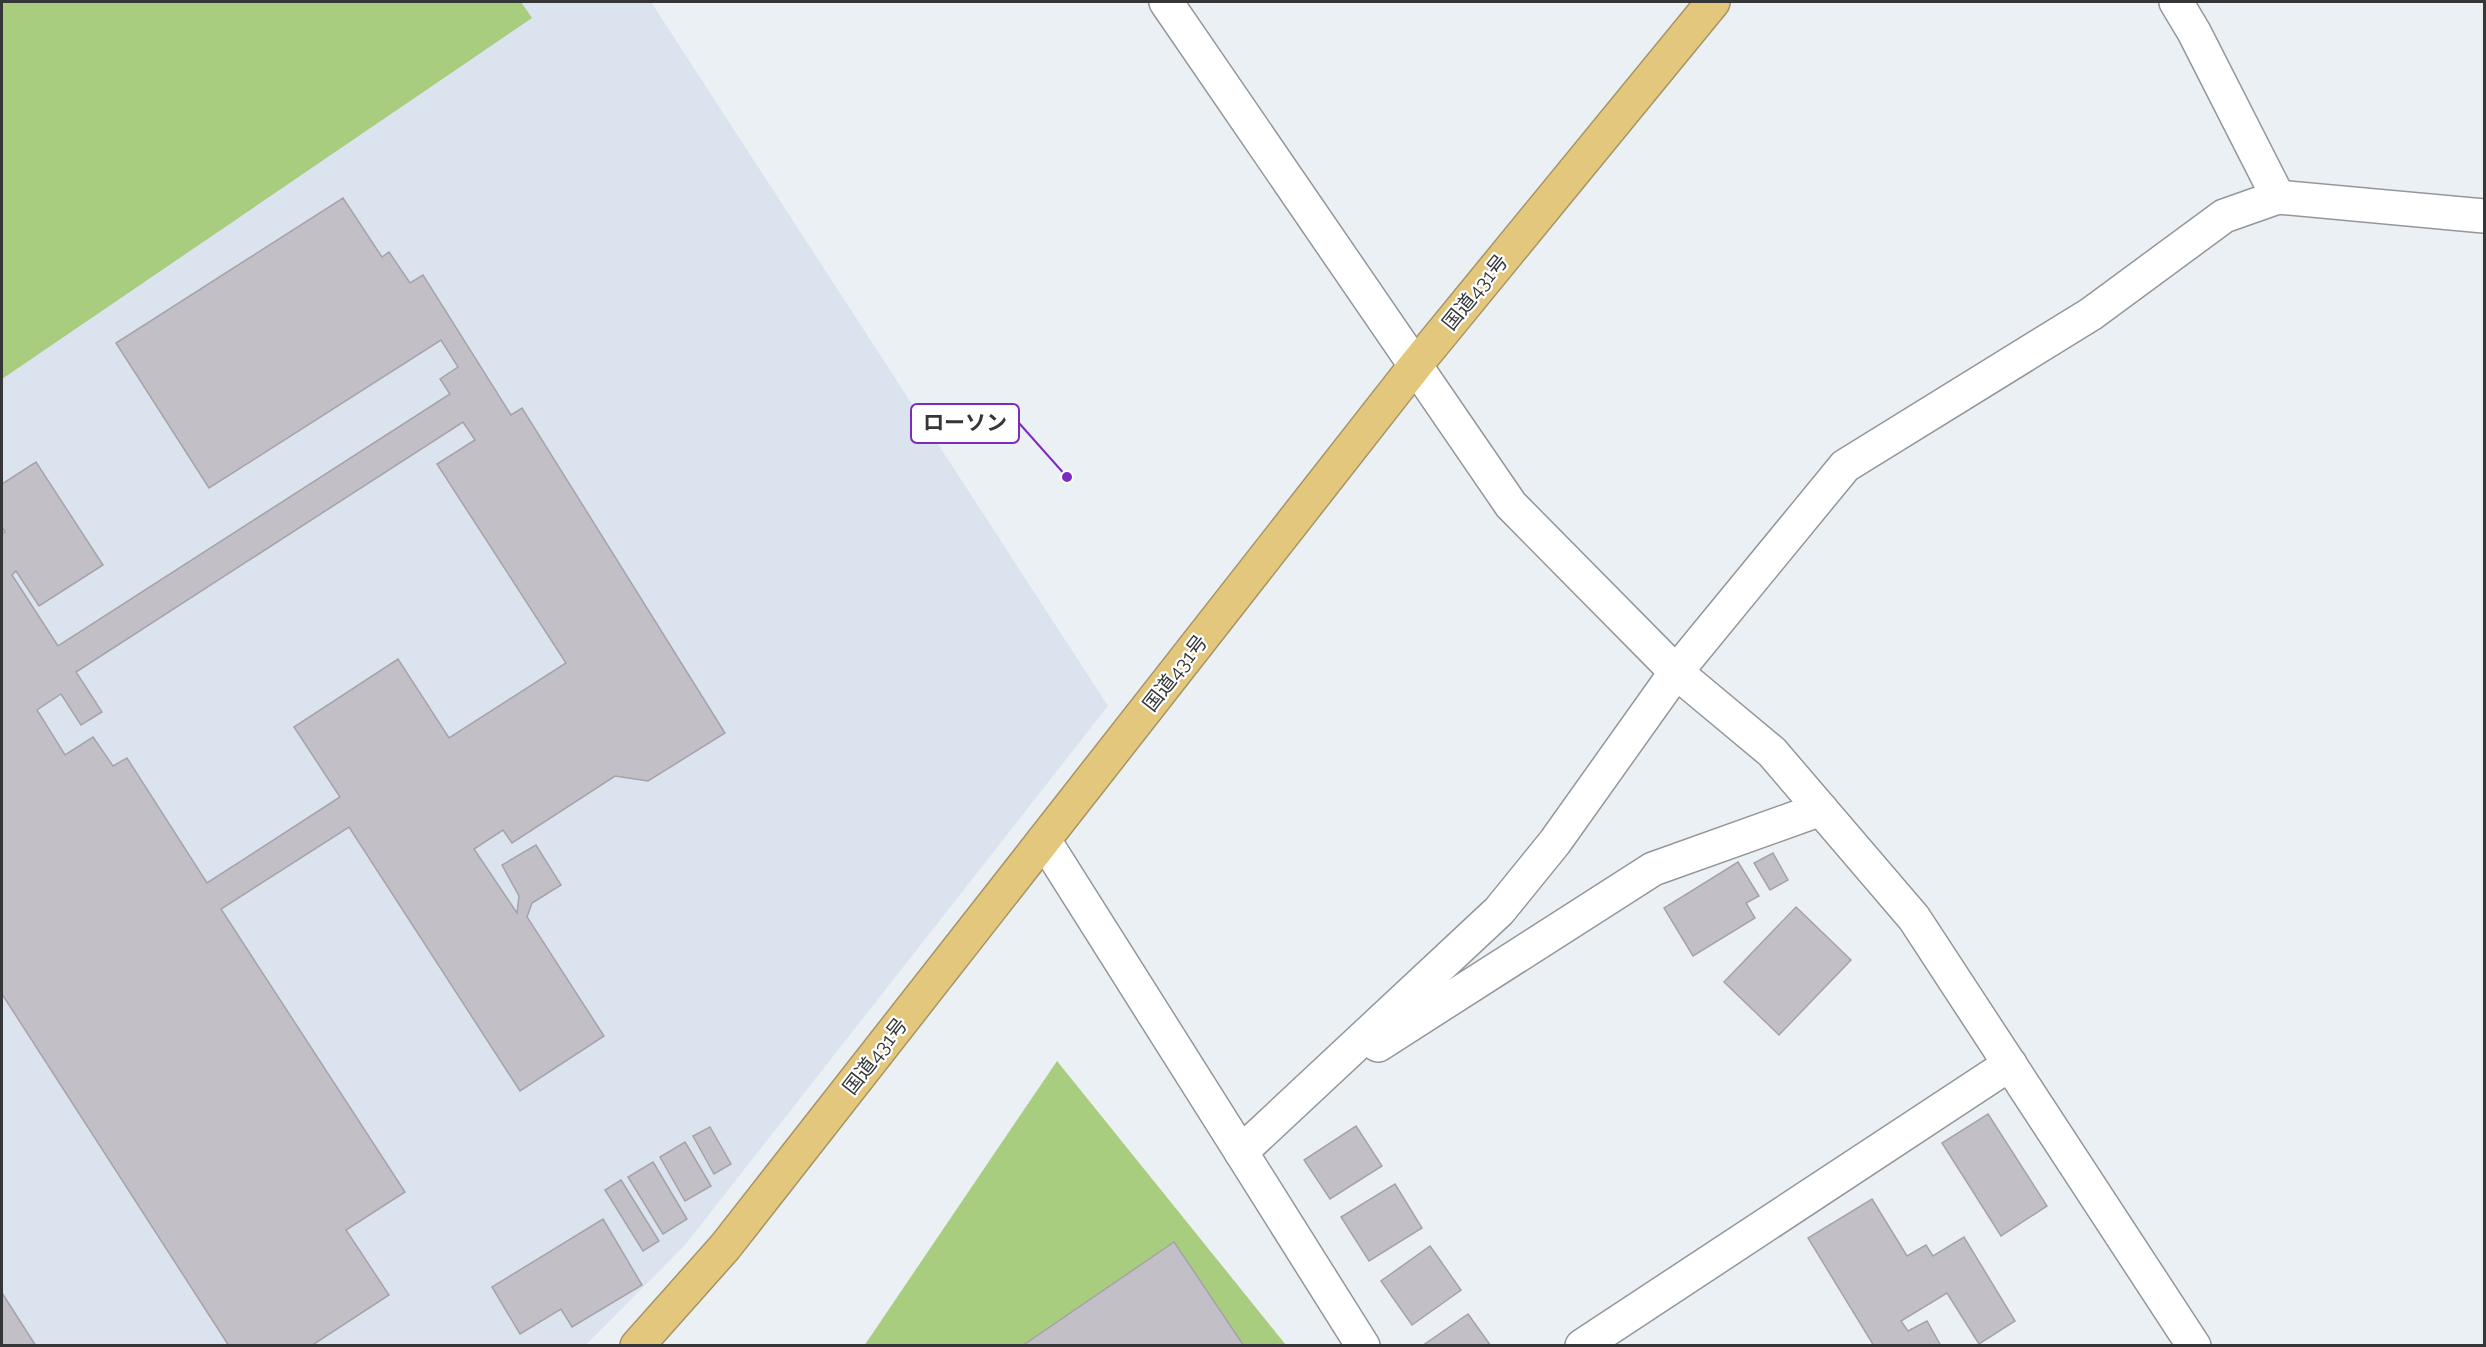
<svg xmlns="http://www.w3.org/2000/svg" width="2486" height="1347" font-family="Raleway,'Noto Sans JP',sans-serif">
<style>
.built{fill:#dbe3ef}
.green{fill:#a8cd7e}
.building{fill:#c2c0c6;stroke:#a5a3a9;stroke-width:1.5;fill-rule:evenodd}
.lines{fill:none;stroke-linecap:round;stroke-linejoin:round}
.minor-casing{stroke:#93979c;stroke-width:36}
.highway-casing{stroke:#a69465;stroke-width:36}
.minor{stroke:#fff;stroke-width:33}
.highway{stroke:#e3c77d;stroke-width:33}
.labels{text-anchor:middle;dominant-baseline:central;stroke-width:4.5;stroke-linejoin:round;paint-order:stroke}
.street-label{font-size:20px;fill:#343638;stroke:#fff}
.leader{fill:none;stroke:#7b2cbf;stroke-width:2}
.callout-dot{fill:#7b2cbf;stroke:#fff;stroke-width:2}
.callout{fill:#fff;stroke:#7b2cbf;stroke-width:2}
.callout-label{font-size:21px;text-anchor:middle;font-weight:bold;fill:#343638}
</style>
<rect width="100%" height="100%" fill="#ebf0f5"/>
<polygon class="built" points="2,2 651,2 1108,706 685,1245 586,1345 2,1346"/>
<g class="green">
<polygon points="2,2 521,2 532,18 2,379"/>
<polygon points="1057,1061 1286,1345 864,1346"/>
</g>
<g class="building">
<path d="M343,198L382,257L389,252L410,283L423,275L511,415L522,408L725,733L648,781L615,776L512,843L503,830L474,849L517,913L519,896L502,865L536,845L561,885L532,903L527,917L604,1036L520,1091L349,827L221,909L405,1192L346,1230L389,1295L311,1346H229L2,994V534L5,532L2,527V484L36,462L103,565L39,606L16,571L12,575L58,646L450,394L440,379L458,367L441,340L209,488L116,343ZM463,422L475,440L437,464L566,663L449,738L398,659L294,727L340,797L207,883L127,758L113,766L93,737L65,755L37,710L61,694L81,725L102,712L76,672Z"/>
<polygon points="1773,853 1788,880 1770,890 1754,863"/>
<polygon points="1738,862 1759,896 1746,903 1755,918 1693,956 1664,908"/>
<polygon points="1796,907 1851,960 1779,1035 1724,982"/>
<polygon points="1988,1114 2047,1206 2001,1236 1942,1143"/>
<polygon points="1356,1126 1382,1166 1330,1199 1304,1160"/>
<polygon points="710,1127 731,1164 714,1174 693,1136"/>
<polygon points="685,1142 711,1186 685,1201 660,1157"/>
<polygon points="653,1162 687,1219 663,1234 628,1177"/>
<polygon points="621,1180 659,1241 643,1251 605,1190"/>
<polygon points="1395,1184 1422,1228 1369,1261 1341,1217"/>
<polygon points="1872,1199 1907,1256 1926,1245 1933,1256 1964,1237 2015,1321 1979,1344 1947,1293 1901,1321 1908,1331 1927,1321 1941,1346 1874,1346 1808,1238"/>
<polygon points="603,1219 642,1285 572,1327 561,1309 520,1334 492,1287"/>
<polygon points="1174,1242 1244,1346 1022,1346"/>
<polygon points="1430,1246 1461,1290 1412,1325 1381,1281"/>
<polygon points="2,1293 36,1346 2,1346"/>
<polygon points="1468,1314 1491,1346 1422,1346"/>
</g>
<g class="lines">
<g class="minor-casing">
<g id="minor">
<polyline points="1166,2 1511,505 1676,672 1772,752 1914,918 2194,1346"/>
<polyline points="2176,2 2194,32 2278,197"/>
<polyline points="1044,840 1241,1152 1499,911 1555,842 1676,672 1845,466 2091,314 2224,216 2278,197 2484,216"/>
<polyline points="1378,1045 1653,869 1821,809"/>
<polyline points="1241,1152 1363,1346"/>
<polyline points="1582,1346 2010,1064"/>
</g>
</g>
<g class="highway-casing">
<polyline id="highway" points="637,1346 725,1247 1415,366 1713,2"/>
</g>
<use href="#minor" class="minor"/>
<use href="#highway" class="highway"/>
</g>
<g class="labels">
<g class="street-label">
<text transform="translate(1475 292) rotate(-51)">国道431号</text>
<text transform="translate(1175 673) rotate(-52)">国道431号</text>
<text transform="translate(875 1056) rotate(-52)">国道431号</text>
</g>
</g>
<path class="leader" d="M1067 477L1019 423"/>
<circle class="callout-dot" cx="1067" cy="477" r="6"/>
<rect class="callout" x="911" y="404" width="108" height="39" rx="6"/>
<g class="callout-label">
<text x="965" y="430">ローソン</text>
</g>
<rect width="2486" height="1347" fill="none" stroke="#343638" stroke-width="6"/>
</svg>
